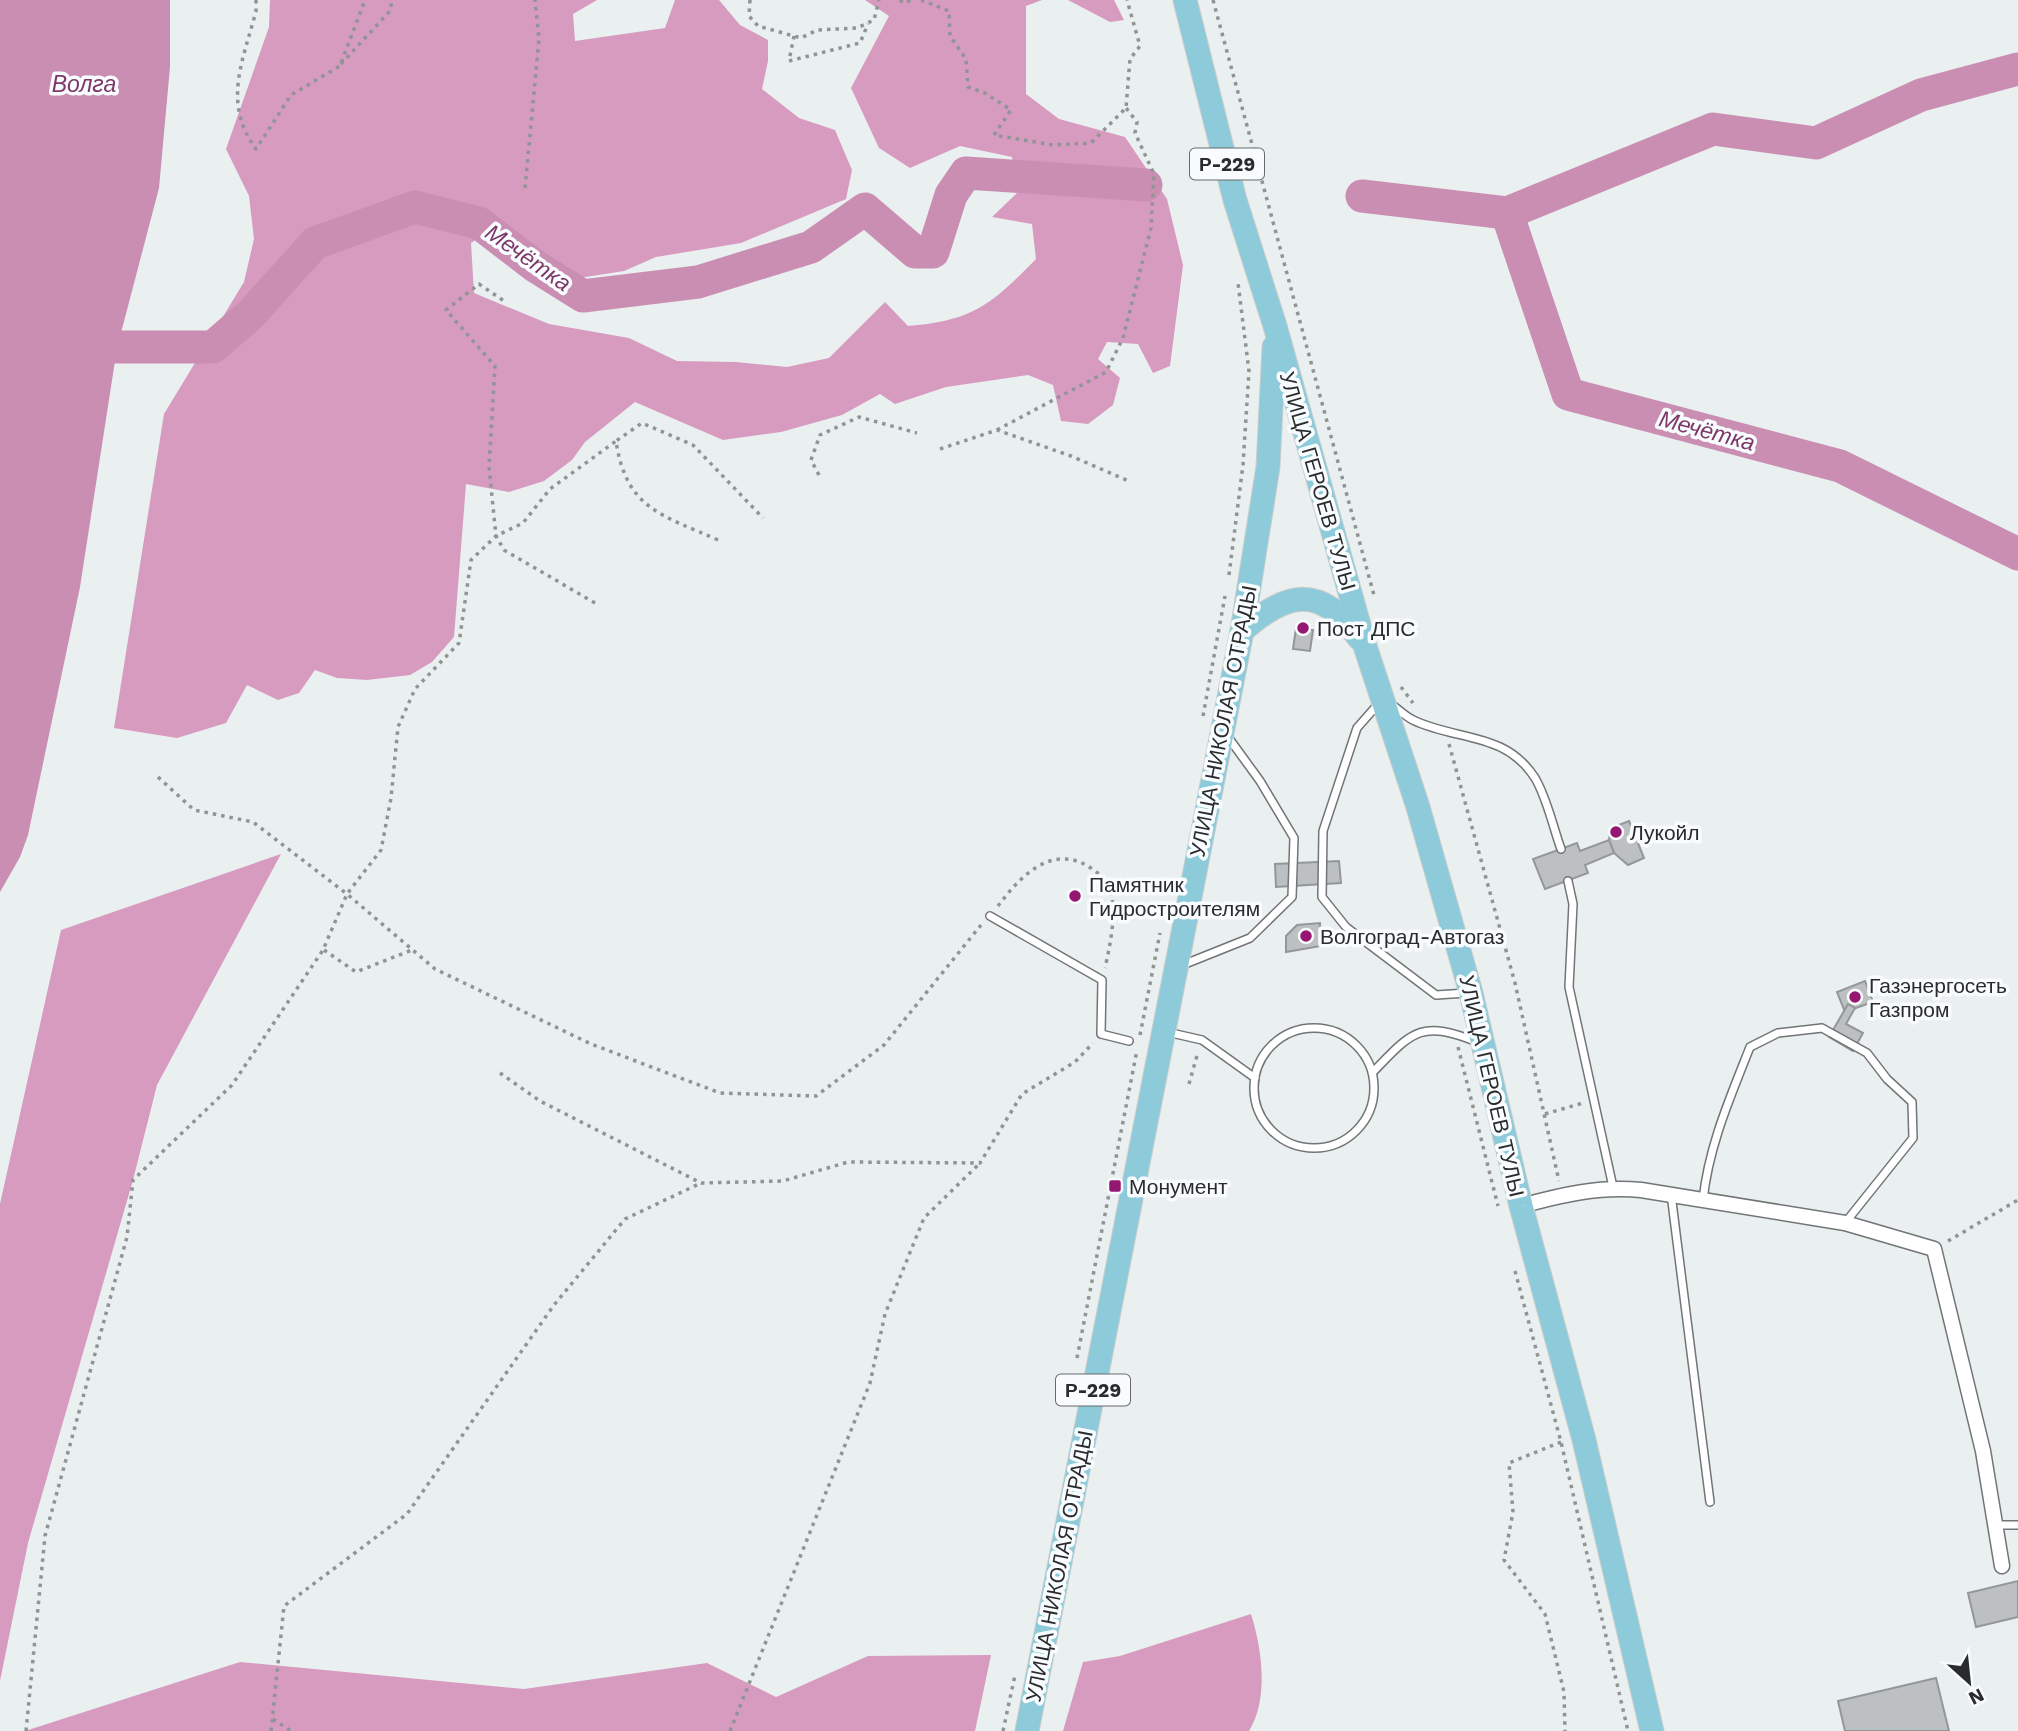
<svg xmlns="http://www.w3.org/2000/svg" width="2018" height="1731" font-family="'Work Sans',sans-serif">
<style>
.forest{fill:#d79bc0}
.water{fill:#c98eb2}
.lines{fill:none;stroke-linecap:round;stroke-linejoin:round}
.river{stroke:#c98eb2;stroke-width:33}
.building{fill:#bcc0c2;stroke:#939798;stroke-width:2}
.lane-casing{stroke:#717577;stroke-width:10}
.street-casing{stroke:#717577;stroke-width:17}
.primary-casing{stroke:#ccc;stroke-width:25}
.path{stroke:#919495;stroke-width:3.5;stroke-dasharray:3.5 5;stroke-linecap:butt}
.lane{stroke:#fff;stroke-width:7}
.street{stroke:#fff;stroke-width:14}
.primary{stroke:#8dcbda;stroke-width:23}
.poi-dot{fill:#941772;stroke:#f8fcfe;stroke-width:2.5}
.labels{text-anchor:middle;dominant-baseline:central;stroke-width:7;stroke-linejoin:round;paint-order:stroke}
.shield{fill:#f8fcfe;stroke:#686a6b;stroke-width:2}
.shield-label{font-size:19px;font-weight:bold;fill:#2a2b2c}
.street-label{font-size:21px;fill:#2a2b2c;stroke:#f8fcfe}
.poi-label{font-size:21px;fill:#2a2b2c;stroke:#f8fcfe;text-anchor:start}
.water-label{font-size:23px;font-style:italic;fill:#7e3767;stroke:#f8fcfe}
</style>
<rect width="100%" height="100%" fill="#eaeff0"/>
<g class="forest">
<path d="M270,0H597L573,14L575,41L665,28L675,0H719L740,25L768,40V61L762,89L799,118L835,130L852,170L846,199L741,243L656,257L624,271L579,278L539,255L501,223L471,243L474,293L549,324L629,338L677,361L736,362L787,367L829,358L885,302L908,326C973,321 992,304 1036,259L1032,224L992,217L1017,193L1012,157L960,146L910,168L879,148L851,88L889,16L865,0H1042L1026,6V94L1059,119L1125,137L1167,199L1183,265L1170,366L1153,373L1138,344L1107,342L1098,359L1120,378L1113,405L1088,424L1061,421L1053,385L1028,375L946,387L895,404L880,394L842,415L781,432L723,440L635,402L585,442L572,460L544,481L509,492L466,484L454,637L432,662L410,675L367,680L337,678L315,670L299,693L278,700L247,685L226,723L177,738L114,728L164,414L244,282L254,239L249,196L226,149L269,27Z"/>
<polygon points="1068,0 1114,0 1124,20 1110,22"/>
<polygon points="281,854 157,1085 133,1180 28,1543 0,1681 0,1204 61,930"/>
<path d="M1251,1614C1262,1649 1269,1699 1249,1731H1063L1083,1662L1120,1656Z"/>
<polygon points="991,1655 975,1731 25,1731 240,1662 524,1689 707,1663 776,1697 868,1656"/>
</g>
<polygon class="water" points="0,0 170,0 170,67 159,188 117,348 80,587 28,835 20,857 0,892"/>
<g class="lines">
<g class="river">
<polyline points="1362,196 1507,213 1713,129 1816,143 1921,95 2018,69"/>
<polyline points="1507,213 1568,394 1840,466 2018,554"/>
<polyline points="0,347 213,347 251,314 315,243 415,207 479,223 535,266 583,296 698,282 811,247 865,209 915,252 933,252 951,195 966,173 1146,185"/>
</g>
</g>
<g class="building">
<polygon points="1296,628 1313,630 1310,651 1293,649"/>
<polygon points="1629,821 1644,858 1628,865 1614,853 1609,840 1611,828"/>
<polygon points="1609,840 1614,853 1585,865 1588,873 1545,889 1533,859 1577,843 1580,851"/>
<polygon points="1339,861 1341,883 1276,887 1275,864"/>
<polygon points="1320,923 1321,946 1286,952 1286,936 1297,925"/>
<polygon points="1865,981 1873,1002 1845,1012 1837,992"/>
<polygon points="1848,1004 1855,1008 1846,1024 1863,1033 1853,1051 1829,1037"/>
<polygon points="2018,1581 2018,1617 1976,1627 1968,1593"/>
<polygon points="1936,1678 1949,1731 1845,1731 1838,1701"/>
</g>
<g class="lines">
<g class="lane-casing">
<g id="lane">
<polyline points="1379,703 1357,728 1323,831 1322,897 1346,927 1436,995 1467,993"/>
<path d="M1391,704C1398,709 1405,716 1413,720C1456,741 1505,731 1535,778C1547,798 1553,827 1561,849"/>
<polyline points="1568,881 1573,904 1569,987 1613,1187"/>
<polyline points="990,916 1102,980 1101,1034 1129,1041"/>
<polyline points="1180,966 1250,938 1292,897 1294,838 1260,781 1228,737"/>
<circle cx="1314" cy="1088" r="60"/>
<polyline points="1167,1032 1202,1040 1255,1078"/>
<path d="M1373,1072C1412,1032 1420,1019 1477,1042"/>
<polyline points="1671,1194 1710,1502"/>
<path d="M1703,1200C1709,1145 1730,1098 1750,1047L1778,1033L1822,1028L1867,1053L1887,1079L1912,1102L1913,1138L1845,1223"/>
<polyline points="1994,1525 2018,1525"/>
</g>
</g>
<g class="street-casing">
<path id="street" d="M1521,1206C1561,1195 1599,1186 1641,1190L1845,1223L1934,1249L1983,1451L2002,1566"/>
</g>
<g class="primary-casing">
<g id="primary">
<polyline points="1185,0 1235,200 1275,326 1365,646 1418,807 1471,993 1521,1206 1584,1440 1652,1731"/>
<path d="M1242,631C1287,591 1321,584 1359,638"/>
<polyline points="1027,1731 1242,631 1268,467 1274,347"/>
</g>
</g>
<g class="path">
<path d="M256,0V11C243,61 222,103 256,149L291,95L340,66L365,0"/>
<polyline points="750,0 749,16 758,26 801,38 817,30 857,28 874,20 879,0"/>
<polyline points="900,0 903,3 912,0"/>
<polyline points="921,0 949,11 950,36 966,59 968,87 985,93 1011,110 994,135 1053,145 1091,143 1126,108 1130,59 1140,46 1127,0"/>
<polyline points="1213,0 1375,599"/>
<polyline points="794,36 789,61 860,43 868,24"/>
<polyline points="341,64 390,11 392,0"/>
<polyline points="525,188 539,39 535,0"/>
<polyline points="997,430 1106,372 1123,338 1151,228 1154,174 1135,133 1137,122 1126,108"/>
<polyline points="940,449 997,430 1071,456 1131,482"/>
<polyline points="819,475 811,460 820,435 859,417 917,433"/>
<path d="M718,540C662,515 626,509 616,441L642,423L693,445L763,518"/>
<polyline points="1229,575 1243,465 1249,371 1238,283"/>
<polyline points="595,603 504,550 496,536 523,523 550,489 616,441"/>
<polyline points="1401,687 1413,703"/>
<polyline points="1203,716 1225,596"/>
<polyline points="1449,744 1515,983 1559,1181"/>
<polyline points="158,777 194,810 253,822 347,894 381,850 391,798 398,727 415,689 459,643 471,560 496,536 489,467 495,366 446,310 479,284 507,303"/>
<path d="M998,906C1019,878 1049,845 1086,865C1095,870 1105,878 1109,887C1118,909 1110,946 1105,968"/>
<polyline points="324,950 356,972 412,950"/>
<polyline points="1140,1035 1160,933"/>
<polyline points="1458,1047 1498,1206"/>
<polyline points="500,1073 540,1101 701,1183 783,1181 848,1162 980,1163 1022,1094 1075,1062 1093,1043"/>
<polyline points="1189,1084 1198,1052"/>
<polyline points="1545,1114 1583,1103"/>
<polyline points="1948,1241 2018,1200"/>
<polyline points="1515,1271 1561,1442 1628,1731"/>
<polyline points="1077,1358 1137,1050"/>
<polyline points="1561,1442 1509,1463 1513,1512 1504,1560 1545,1614 1564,1692 1565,1731"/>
<polyline points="273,1719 291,1731"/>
<polyline points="26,1731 45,1536 127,1237 133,1180 232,1085 323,950 347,894 435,969 591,1044 720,1093 816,1096 884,1045 981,925"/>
<polyline points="271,1731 284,1606 407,1514 554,1305 625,1219 701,1183"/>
<polyline points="730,1731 870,1383 885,1314 924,1218 980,1163"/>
<polyline points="1003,1731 1015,1675"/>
</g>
<use href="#lane" class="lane"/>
<use href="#street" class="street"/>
<use href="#primary" class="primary"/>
</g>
<g class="poi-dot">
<circle cx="1303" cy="628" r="7"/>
<circle cx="1616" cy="832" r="7"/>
<circle cx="1075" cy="896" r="7"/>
<circle cx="1306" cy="936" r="7"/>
<circle cx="1855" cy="997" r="7"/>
<rect x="1108" y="1179" width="14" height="14" rx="3.5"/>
</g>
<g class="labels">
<g class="shield">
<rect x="1190" y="148.5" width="74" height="31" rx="5"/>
<rect x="1056" y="1374.5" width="74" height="31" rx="5"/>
</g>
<g class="shield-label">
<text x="1227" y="164">Р-229</text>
<text x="1093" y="1390">Р-229</text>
</g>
<g class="street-label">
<text transform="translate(1318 481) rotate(74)">УЛИЦА ГЕРОЕВ ТУЛЫ</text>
<text transform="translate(1223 721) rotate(-79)">УЛИЦА НИКОЛАЯ ОТРАДЫ</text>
<text transform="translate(1492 1086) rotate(77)">УЛИЦА ГЕРОЕВ ТУЛЫ</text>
<text transform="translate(1059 1566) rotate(-79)">УЛИЦА НИКОЛАЯ ОТРАДЫ</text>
</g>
<g class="poi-label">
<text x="1317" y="628">Пост ДПС</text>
<text x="1630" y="832">Лукойл</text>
<text x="1089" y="884">Памятник<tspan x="1089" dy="24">Гидростроителям</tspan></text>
<text x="1320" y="936">Волгоград-Автогаз</text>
<text x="1869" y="985">Газэнергосеть<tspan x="1869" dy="24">Газпром</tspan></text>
<text x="1129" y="1186">Монумент</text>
</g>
<g class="water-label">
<text x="84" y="84">Волга</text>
<text transform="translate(528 258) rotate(35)">Мечётка</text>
<text transform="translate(1707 431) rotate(15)">Мечётка</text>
</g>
</g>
<g transform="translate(1969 1682) rotate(153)" stroke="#f8fcfe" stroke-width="5" paint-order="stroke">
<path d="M0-5L12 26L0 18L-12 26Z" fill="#2a2b2c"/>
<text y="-10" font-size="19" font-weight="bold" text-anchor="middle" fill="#2a2b2c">N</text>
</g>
</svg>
